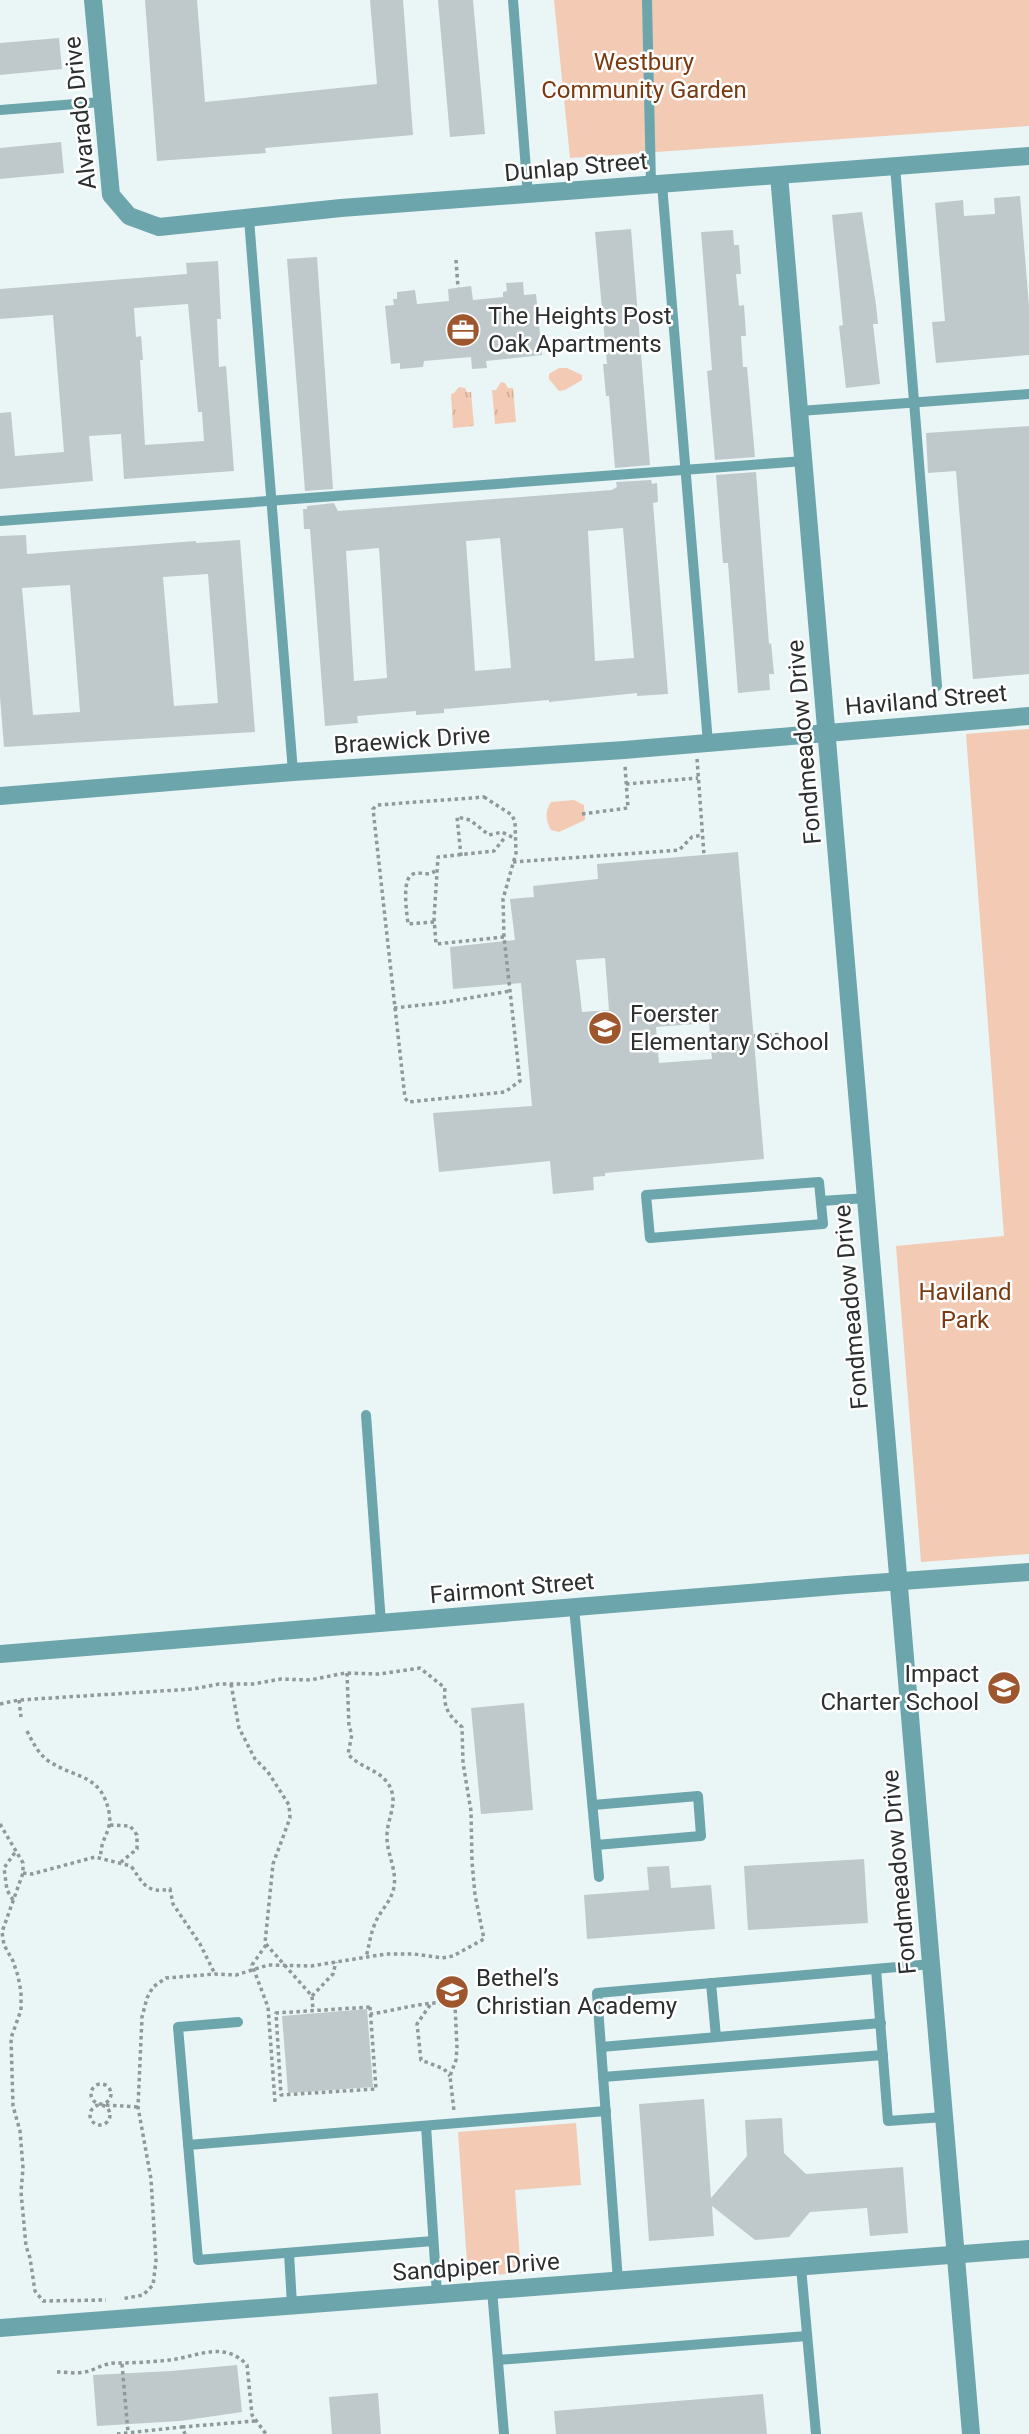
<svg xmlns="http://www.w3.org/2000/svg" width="1029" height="2434" font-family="Roboto,sans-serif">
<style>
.grass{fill:url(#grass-tufts)}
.green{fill:#f3cab4}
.building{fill:#bfc9cb;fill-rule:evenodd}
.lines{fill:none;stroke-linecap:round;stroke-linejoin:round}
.path{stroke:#909898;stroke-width:3.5;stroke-dasharray:3.5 3.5;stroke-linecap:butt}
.service{stroke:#6ca5ac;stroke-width:10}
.minor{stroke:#6ca5ac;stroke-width:18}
.labels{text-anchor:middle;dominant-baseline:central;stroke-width:5;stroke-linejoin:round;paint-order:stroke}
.park-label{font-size:24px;fill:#7a390e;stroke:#fff}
.street-label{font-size:24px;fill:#2b2f2f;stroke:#fff}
.poi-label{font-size:24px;fill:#2b2f2f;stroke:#fff;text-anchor:start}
</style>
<defs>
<pattern id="grass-tufts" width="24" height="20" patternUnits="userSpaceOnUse" patternTransform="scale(1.75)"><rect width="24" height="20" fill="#f3cab4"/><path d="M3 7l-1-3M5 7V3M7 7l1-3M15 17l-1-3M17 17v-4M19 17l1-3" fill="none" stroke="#d0ae9b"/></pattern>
</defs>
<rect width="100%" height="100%" fill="#eaf5f6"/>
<g class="grass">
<polygon points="501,382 505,383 508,388 513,388 516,422 495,424 492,390 496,390"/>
<polygon points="459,387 465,388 467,392 471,392 474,426 453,428 451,394 454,393"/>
</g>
<g class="green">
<polygon points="554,0 1029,0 1029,126 570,158"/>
<polygon points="559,368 567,368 582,375 582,380 565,390 559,391 549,379 549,374"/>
<polygon points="1029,729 1029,1554 921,1562 896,1246 1004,1236 966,734"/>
<path d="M574,800L584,805L585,820L559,832L551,830C545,819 545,812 551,802Z"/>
<polygon points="576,2123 581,2185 515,2190 521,2273 468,2277 458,2132"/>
</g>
<g class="building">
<polygon points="145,0 197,0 205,102 377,84 370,0 403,0 413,135 265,148 266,153 157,161"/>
<polygon points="438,0 473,0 485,134 450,137"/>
<polygon points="59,38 62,69 0,75 0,43"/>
<polygon points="61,142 64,173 0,179 0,148"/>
<polygon points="1020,196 1029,306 1029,355 936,363 932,322 945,321 935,203 963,200 964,216 995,214 994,198"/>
<polygon points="862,212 876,305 878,324 873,324 880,384 846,388 839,326 843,325 832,215"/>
<polygon points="631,229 650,465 615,468 609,396 606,396 603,364 607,364 595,232"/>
<polygon points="733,230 734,245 739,245 741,274 736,274 739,306 744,305 746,336 741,336 743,367 747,367 755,457 715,460 707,371 712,370 701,232"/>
<polygon points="317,257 333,489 305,491 287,259"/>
<path d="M218,261L221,319H217L219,367L226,366L234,471L124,479L121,434L89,436L93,481L0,489V413L11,412L15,456L64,452L53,315L0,319V289L187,274L186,263ZM188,304L198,412H202L204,441L145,445L140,360H143L141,336L136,337L134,308Z"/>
<polygon points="523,282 524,295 536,294 542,355 486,361 487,368 472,369 471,357 424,361 423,367 400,369 400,363 391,364 385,306 394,305 393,299 397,299 397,292 415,290 417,304 449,301 448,289 471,286 473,300 503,297 503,292 507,291 506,283"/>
<polygon points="1029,426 1029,674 973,679 956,471 928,473 926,433"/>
<polygon points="756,472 769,644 771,643 774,674 769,674 770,690 738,693 728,563 723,563 716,475"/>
<path d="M651,480L652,484L657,483L658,502L653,503L668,694L637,696V693L549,702V700L492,705L444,709V713L416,715V711L357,716L358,723L325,726L310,529H304L303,509H307V506L334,503L338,511L612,490L617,487L616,482ZM623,528L634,658L595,661L588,531ZM500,538L511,668L475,671L466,541ZM379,548L387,678L354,681L346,551Z"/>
<path d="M26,535L27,554L196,541V543L240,540L255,732L4,747L0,697V536ZM208,574L218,703L174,706L163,577ZM70,585L80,712L33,715L22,588Z"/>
<path d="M738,852L764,1159L605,1173V1176L593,1177L594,1190L553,1194L550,1161L439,1172L433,1113L532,1106L521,983L453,989L450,947L515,940L510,899L534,897L533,886L598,879L597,864ZM605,958L609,1010L582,1012L576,960ZM709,1023L712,1059L659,1063L656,1027Z"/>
<polygon points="524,1703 533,1810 481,1814 471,1708"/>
<polygon points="864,1859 868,1923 748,1930 744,1866"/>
<polygon points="669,1866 671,1888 711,1885 715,1929 587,1939 584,1895 649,1890 647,1867"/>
<polygon points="367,2009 373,2087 288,2093 282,2016"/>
<polygon points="704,2099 711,2198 747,2156 745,2120 782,2118 784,2153 806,2174 903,2167 908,2233 870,2236 867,2208 810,2212 789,2237 755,2240 712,2206 714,2236 649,2241 639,2104"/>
<polygon points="237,2365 242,2412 180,2421 97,2426 93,2375 171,2371"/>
<polygon points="378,2393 381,2434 332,2434 329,2397"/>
<polygon points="763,2394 767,2434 556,2434 554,2411"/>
</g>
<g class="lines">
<g class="path">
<polyline points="456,260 458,288"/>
<polyline points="697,759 704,855"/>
<polyline points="626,784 698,778"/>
<polygon points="484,797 512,815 515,822 516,853 503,899 504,937 520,1081 505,1092 408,1102 405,1098 373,809 377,805"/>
<polyline points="582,814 628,808 625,766"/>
<polyline points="461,856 457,817 470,820 489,835 502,832 516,839"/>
<polyline points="513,862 679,850 692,837 703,835"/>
<path d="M434,922L408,924C407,913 401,879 413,874C421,871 427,877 435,871"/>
<polyline points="504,937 436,944 434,918 438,857 494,851 506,836"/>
<polyline points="394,1008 440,1003 510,991"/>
<polyline points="754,1036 788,1034"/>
<path d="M347,1673L349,1727L352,1734L348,1754C359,1767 377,1769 387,1782C400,1800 388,1816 387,1834C386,1853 397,1868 394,1887C391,1903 379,1911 374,1926C370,1936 369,1947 366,1957"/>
<polyline points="231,1684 239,1728 255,1759 268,1772 289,1805 290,1818 273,1864 265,1943 312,1996 313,2010"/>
<polyline points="19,1700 21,1717"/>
<path d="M0,1704L19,1700L193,1689L219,1684H253L281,1679L310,1680L345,1673L379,1674L420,1668L445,1688C443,1707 448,1715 462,1727L463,1763L471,1811L472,1862L475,1895L484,1939L453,1956L442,1958L414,1954H386L311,1966L268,1965L236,1975L215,1974L166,1978L153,1987L147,1998L142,2017L138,2107L151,2179L156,2261L153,2285L143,2295L121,2299"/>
<path d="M27,1731C33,1743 39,1755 50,1762C77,1779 101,1774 109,1812C113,1832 99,1839 101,1858"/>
<polyline points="0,1824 23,1863 23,1873 2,1932 4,1945 13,1961 18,1976 21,1992 21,2010 11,2038 13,2106 20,2131 23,2168 21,2192 26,2246 30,2258 35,2291 43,2301 106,2300"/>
<polyline points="110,1825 130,1826 137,1835 137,1849 121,1862"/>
<path d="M23,1873L32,1874L95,1857L131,1866C143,1883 146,1894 170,1889L173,1904L200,1944L215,1974"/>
<polyline points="13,1900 7,1890 4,1868 16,1851"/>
<polyline points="266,1945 252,1965 268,2007 275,2102"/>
<polyline points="312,1996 333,1974 336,1962"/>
<polyline points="430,2005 417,2024 421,2060 444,2069 450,2076"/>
<polygon points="370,2007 376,2089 281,2095 276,2013"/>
<path d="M370,2014C390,2012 439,1997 455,2005L457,2048L456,2060L450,2076L454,2111"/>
<circle cx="101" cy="2094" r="10"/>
<polyline points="106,2105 138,2107"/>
<circle cx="100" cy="2115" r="10"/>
<polyline points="122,2364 128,2432"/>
<path d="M57,2372C66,2372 76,2374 85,2372C95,2370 104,2363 116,2363C133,2363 152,2362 170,2360C196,2357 224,2340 247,2365L252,2415L266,2434"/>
<polyline points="182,2427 255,2421"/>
<polyline points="117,2434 182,2427 185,2434"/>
</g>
<g class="service">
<polyline points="513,0 528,196"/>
<polyline points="647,0 651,185"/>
<polyline points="0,110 101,102"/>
<polyline points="895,166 937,686"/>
<polyline points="662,184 708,743"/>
<polyline points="249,219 293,772"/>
<polyline points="800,411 1029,394"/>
<polyline points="0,521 804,461"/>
<polygon points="819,1182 823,1224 650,1238 646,1195"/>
<polyline points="821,1201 867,1198"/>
<polyline points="366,1415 381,1623"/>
<polyline points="574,1607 599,1877"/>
<polyline points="593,1805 698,1796 701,1836 596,1845"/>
<polyline points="876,1969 888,2121 944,2117"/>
<polyline points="711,1983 716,2037"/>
<polyline points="238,2022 178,2027 198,2260 433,2241"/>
<polyline points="601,2047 881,2023"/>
<polyline points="603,2077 883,2055"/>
<polyline points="426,2126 437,2294"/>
<polyline points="188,2145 606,2111"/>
<polyline points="289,2253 292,2305"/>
<polyline points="801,2267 816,2434"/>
<polyline points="618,2281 597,1993 932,1964"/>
<polyline points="492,2290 504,2434"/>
<polyline points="498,2360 807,2336"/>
</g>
<g class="minor">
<polyline points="93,0 111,195 129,216 159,227 341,208 1029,156"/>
<polyline points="779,175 971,2434"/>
<polyline points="0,796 293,772 624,750 1029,716"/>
<polyline points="0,1654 846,1585 1029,1572"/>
<polyline points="0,2328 1029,2249"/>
</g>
</g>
<defs>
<g id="office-disc" transform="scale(1.75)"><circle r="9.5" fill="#9d562d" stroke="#fff"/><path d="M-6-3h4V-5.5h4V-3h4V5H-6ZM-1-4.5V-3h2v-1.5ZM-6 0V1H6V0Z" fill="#fff"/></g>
<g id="school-disc" transform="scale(1.75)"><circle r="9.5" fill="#9d562d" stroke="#fff"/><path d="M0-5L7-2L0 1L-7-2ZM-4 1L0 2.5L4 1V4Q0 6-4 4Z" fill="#fff"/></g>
</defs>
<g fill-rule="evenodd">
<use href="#office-disc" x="463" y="330"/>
<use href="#school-disc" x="605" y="1028"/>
<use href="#school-disc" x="1004" y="1688"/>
<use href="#school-disc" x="452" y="1992"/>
</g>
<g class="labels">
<g class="park-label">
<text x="644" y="62">Westbury<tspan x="644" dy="28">Community Garden</tspan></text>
<text x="965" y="1292">Haviland<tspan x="965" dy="28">Park</tspan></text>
</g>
<g class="street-label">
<text transform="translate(80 113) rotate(-96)">Alvarado Drive</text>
<text transform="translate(576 167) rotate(-5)">Dunlap Street</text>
<text transform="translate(926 700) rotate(-5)">Haviland Street</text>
<text transform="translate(412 740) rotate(-4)">Braewick Drive</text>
<text transform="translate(804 742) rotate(-95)">Fondmeadow Drive</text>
<text transform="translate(851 1307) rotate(-95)">Fondmeadow Drive</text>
<text transform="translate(512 1588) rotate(-5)">Fairmont Street</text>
<text transform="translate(899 1872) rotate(-95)">Fondmeadow Drive</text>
<text transform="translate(476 2267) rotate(-4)">Sandpiper Drive</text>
</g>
<g class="poi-label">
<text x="488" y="316">The Heights Post<tspan x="488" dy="28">Oak Apartments</tspan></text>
<text x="630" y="1014">Foerster<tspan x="630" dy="28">Elementary School</tspan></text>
<text x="979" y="1674" text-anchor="end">Impact<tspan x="979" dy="28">Charter School</tspan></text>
<text x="476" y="1978">Bethel’s<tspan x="476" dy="28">Christian Academy</tspan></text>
</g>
</g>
</svg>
